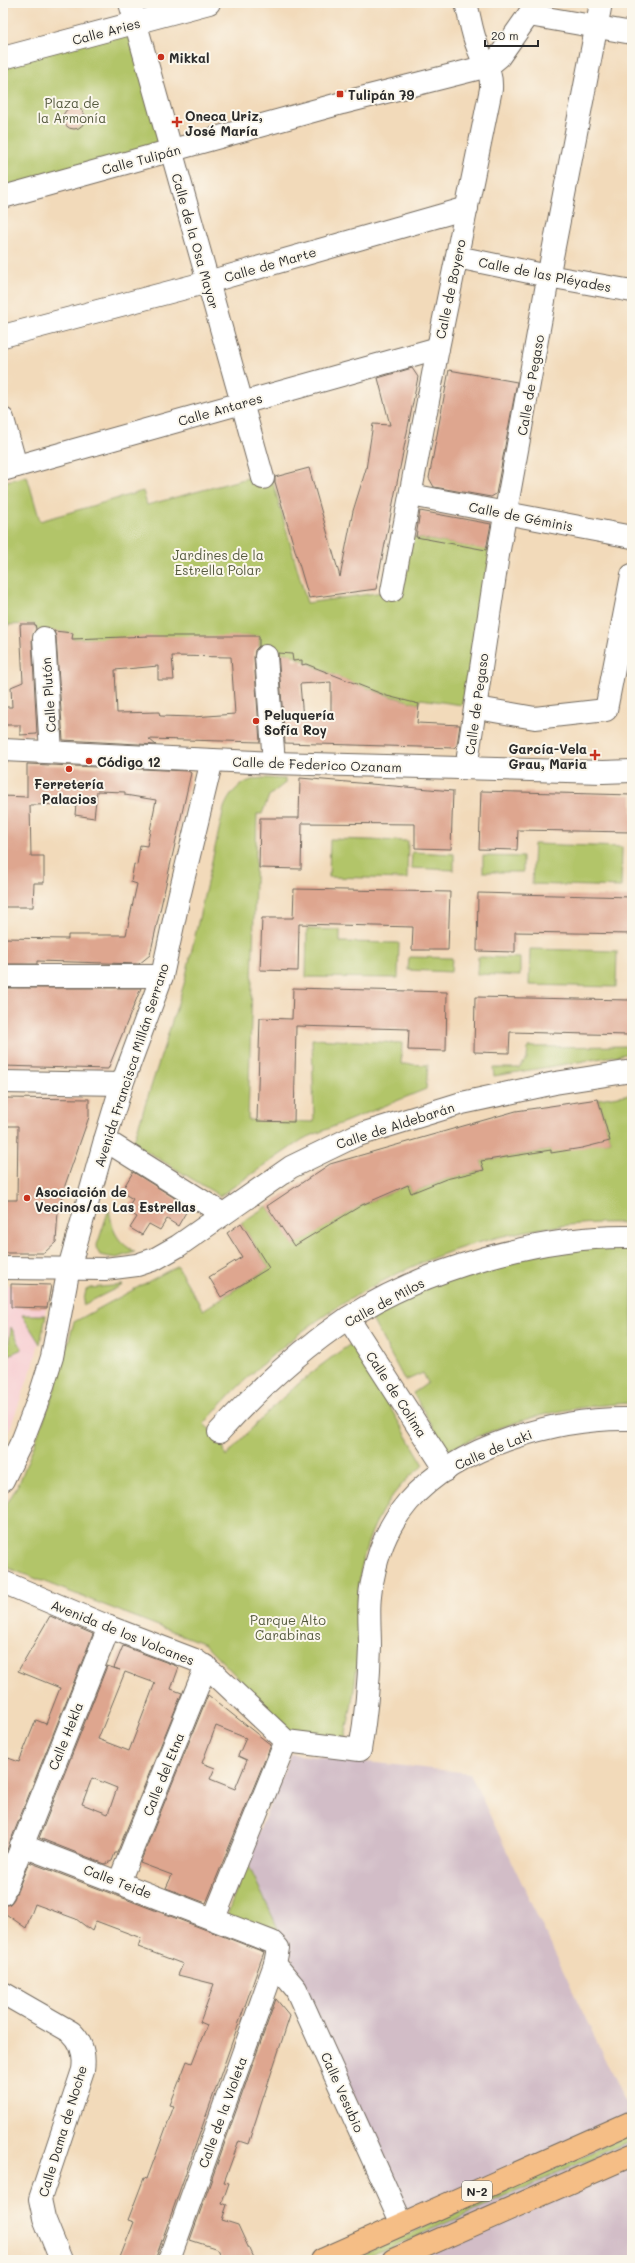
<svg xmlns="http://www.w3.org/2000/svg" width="635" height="2263" font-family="Mali,sans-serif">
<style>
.built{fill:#f7cfd3}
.industrial{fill:#d2bdc7}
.green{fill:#b2c569;stroke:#6e784a}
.building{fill:#dea68f;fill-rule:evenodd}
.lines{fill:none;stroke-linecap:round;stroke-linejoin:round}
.minor-casing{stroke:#71685d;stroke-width:24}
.highway-casing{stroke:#71685d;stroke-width:24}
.minor{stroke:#fff;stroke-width:22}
.highway{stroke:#f5be86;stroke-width:22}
.poi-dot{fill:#c8321e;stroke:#fbf7ec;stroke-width:1.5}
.labels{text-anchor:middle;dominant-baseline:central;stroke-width:4;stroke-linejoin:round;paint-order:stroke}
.shield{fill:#fbf7ec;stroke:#696865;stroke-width:1}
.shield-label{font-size:12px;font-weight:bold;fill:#2b2b2b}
.street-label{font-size:13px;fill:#2b2b2b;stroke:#fbf7ec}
.poi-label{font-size:13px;font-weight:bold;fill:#2b2b2b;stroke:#fbf7ec;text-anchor:start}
.park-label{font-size:13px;fill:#54593e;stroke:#fbf7ec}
</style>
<rect width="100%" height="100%" fill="#fbf7ec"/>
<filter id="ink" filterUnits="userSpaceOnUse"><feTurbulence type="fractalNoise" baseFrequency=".025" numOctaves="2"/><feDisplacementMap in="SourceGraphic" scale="8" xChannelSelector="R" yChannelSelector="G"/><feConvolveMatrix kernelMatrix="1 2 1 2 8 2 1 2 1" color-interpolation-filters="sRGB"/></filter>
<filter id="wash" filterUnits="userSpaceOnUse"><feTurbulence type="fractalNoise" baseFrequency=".012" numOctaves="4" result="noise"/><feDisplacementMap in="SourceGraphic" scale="16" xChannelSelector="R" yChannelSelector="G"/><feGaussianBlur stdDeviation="0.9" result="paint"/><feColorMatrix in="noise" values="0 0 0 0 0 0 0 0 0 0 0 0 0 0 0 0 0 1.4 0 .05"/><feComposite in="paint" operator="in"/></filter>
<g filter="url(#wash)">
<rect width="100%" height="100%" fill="#f2daba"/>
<polygon class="built" points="3,1285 51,1285 35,1360 3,1447"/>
<polygon class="industrial" points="291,1754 470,1773 632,2117 632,2260 369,2260 418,2238 247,1860"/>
<g class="green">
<polygon points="136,24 171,151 3,197 3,58"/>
<path d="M270,472L307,603L383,592L394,534L491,550L462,705L421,699L419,704C375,693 332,676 292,655H288V653L260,655L259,636L72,639V633L36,630L35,624L3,625V482L27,476L40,521L143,491L147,505Z"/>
<path d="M264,778L285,779V783L269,796L262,814H257L248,1120L314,1122L312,1039L402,1043L401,1064L428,1065L426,1089L303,1139L220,1196L133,1143L184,984L224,808C231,790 243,779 264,778Z"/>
<polygon points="330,839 408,841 407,879 329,877"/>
<polygon points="534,844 622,847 621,887 532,884"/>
<polygon points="412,852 454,854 454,870 411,868"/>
<polygon points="483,856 523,857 523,872 483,872"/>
<polygon points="307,929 340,930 340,942 399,943 398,978 306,977"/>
<polygon points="530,949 617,951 616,987 529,985"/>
<polygon points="409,957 452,958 451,972 408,970"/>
<polygon points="478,957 520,958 520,976 477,974"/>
<polygon points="632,1046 632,1053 494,1076 493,1068 519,1068 527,1059 528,1047"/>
<path d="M632,1094V1223C466,1217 309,1300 204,1424L222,1441L226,1457C265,1412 303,1376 352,1343L424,1465C380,1497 360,1546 358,1599C357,1610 359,1621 359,1632C358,1668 353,1702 345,1737L292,1733L205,1644L3,1566V1511L20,1481L52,1398L74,1322L177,1266L203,1310L269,1268L241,1223L267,1206L294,1245L362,1205L408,1185L411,1193L446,1179L484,1170L481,1161L551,1150V1152L610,1141L598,1099Z"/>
<path d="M109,1209C113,1231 115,1240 135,1252L116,1258L100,1255L96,1248Z"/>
<path d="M632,1242V1403C564,1406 508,1420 447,1451L413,1393L428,1383L423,1373L405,1381L368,1312L496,1259Z"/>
<polygon points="123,1285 83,1305 86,1290 90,1288"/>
<polygon points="22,1315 46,1315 40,1344"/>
<polygon points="11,1327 22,1349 7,1356"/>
<polygon points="247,1862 284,1941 226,1918"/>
<polygon points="632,2134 632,2140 363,2260 351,2260"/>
</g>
<g id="blocks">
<g class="building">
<circle cx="74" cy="118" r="11"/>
<polygon points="412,368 418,377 376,589 309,598 275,482 275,477 309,468 340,577 353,511 366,469 373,424 390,425 378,378"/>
<polygon points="449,370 517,382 496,494 491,497 434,487 429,478"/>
<polygon points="420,511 491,524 486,550 416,537"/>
<polygon points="20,624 35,624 36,629 32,639 37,734 20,735 20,725 3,725 3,707 12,707 11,687 23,682"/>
<path d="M54,631L73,633L72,639L150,636H259V646L255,650L254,657L260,742L149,739L156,745L63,740L56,637ZM172,656L231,657L235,714L193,717L160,716L159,712L117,713L115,670L158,666V680H174Z"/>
<path d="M278,653L292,654L293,661L302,660V665L306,664L387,696L419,704L417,723L460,725L457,745L454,748L285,743ZM331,682V715L303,718L300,684Z"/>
<polygon points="27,764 188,771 191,773 150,955 139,964 37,961 37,964 3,964 3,938 68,939 68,935 126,935 137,884 131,882 134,864 137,865 140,845 147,846 156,800 125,795 125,792 97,791 94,818 75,815 76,804 30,805 31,856 44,856 44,883 34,883 33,907 3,907 3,796 27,797"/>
<polygon points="300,778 453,791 451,849 415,848 415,824 302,823 301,869 259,868 260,818 299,818"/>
<polygon points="481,791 632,795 632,832 518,830 517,850 479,849"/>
<polygon points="294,889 450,892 448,950 412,950 413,927 299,924 298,971 260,970 262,918 293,918"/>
<polygon points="478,893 632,897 632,934 515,932 515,952 477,951"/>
<polygon points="3,988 141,988 108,1069 3,1066"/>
<polygon points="293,988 447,992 446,1051 408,1050 409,1029 296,1026 294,1122 257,1121 260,1018 292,1019"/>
<polygon points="475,997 630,1000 629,1035 510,1032 509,1053 474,1052"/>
<polygon points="3,1098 89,1099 89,1117 63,1191 58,1211 56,1242 44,1253 3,1253 3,1200 17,1200 18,1126 3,1126"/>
<polygon points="598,1099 610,1141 582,1148 551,1153 551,1150 481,1161 484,1170 446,1179 411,1193 408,1185 362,1205 294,1246 267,1206 330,1164 516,1111"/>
<polygon points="133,1172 189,1207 178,1226 167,1219 160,1230 149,1224 142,1235 130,1228 137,1217 126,1210 133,1199 121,1192"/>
<polygon points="241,1223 269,1268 221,1297 209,1277 242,1257 227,1233"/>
<polygon points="11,1284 51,1285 47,1308 11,1307"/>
<polygon points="50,1616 93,1634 3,1860 3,1756 19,1762 36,1720 46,1724 60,1688 18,1671"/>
<path d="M123,1646L179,1667L171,1689L182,1693L117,1853H115L112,1861L105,1864L39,1838L107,1666L120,1670L114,1668ZM125,1672L155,1683L129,1751L98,1739ZM92,1778L117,1788L108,1814L82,1804Z"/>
<path d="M208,1695L271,1745L206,1903L166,1888L172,1875L140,1863ZM216,1726L246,1738L238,1756L247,1760L235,1789L210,1779L215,1768L202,1763Z"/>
<polygon points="29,1862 264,1952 155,2260 119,2260 134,2222 128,2220 144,2178 147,2179 174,2106 170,2105 187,2061 192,2063 207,2025 200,2022 214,1984 178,1975 183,1964 138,1947 141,1938 96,1921 92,1931 76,1919 35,1904 26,1928 3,1912 3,1906 10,1904 14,1899"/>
<polygon points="276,1999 290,2016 248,2144 239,2141 224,2182 229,2183 222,2203 227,2205 222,2220 238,2225 254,2260 223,2260 218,2249 190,2240"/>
</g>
</g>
</g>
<g filter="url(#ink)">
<use href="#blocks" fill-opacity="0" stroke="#71685d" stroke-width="1"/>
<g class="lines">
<g class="minor-casing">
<g id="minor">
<polyline points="130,3 263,478"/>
<polyline points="529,15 632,33"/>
<polyline points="3,58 209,3"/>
<polyline points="3,197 342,103 488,66 499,57 537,3"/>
<polyline points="457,257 548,276 632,291"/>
<polyline points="3,336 208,282 467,208"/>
<polyline points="3,419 16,466"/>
<polyline points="3,470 438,348"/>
<polyline points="411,495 632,537"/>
<path d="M392,591L438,348L491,89C492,69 484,65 478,48C472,34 470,18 466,3"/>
<polyline points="44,638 51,752"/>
<polyline points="266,656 274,763"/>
<polyline points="483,709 535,718 606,710 632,575"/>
<polyline points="3,750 274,763 603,772 632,771"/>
<polyline points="469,768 468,755 498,555 551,262 601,3"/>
<polyline points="3,976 162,976"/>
<polyline points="3,1082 122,1084"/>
<polyline points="105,1140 223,1214"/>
<polyline points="3,1268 105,1269 137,1265 155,1259 178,1246 291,1167 355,1136 462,1103 555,1083 632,1071"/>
<polyline points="348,1318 446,1470"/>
<path d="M219,1432C257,1390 300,1350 348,1318C423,1269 542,1235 632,1237"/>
<polyline points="3,1480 23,1439 40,1395 52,1357 69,1268 105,1140 122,1084 162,976 179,897 212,760"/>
<path d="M3,1582L109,1627L195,1660L216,1675L286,1741L360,1750C366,1716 369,1682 370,1647C370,1624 367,1601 373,1578C378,1551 390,1523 408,1502C457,1445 559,1417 632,1419"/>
<polyline points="21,1845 272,1942 278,1948 275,1964 169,2260"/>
<polyline points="119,1882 206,1666"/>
<polyline points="3,1894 109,1627"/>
<polyline points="214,1918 286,1741"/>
<polyline points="275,1964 296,1989 402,2224"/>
<path d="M3,1993L71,2032C82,2042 85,2056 83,2070L40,2199L44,2218L61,2260"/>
</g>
</g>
<g class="highway-casing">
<g id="highway">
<polyline points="322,2260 632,2122"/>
<polyline points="393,2260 632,2155"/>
</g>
</g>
<use href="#minor" class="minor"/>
<use href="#highway" class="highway"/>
</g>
</g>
<g class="poi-dot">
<circle cx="161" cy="57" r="4"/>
<rect x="336" y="90" width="8" height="8" rx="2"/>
<path d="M175 116h4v4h4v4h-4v4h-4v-4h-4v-4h4z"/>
<circle cx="256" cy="721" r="4"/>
<path d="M593 749h4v4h4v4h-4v4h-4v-4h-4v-4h4z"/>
<circle cx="89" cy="761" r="4"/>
<circle cx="69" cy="769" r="4"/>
<circle cx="27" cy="1198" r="4"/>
</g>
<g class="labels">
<rect class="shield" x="462" y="2181" width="30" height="20" rx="3"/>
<g class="shield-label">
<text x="477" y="2191">N-2</text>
</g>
<g class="street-label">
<text transform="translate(106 31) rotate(-15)">Calle Aries</text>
<text transform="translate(141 159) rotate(-15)">Calle Tulipán</text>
<text transform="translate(196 241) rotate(74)">Calle de la Osa Mayor</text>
<text transform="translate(270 264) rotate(-16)">Calle de Marte</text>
<text transform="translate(545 274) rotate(11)">Calle de las Pléyades</text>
<text transform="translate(450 289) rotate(-78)">Calle de Boyero</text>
<text transform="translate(530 385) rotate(-80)">Calle de Pegaso</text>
<text transform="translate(220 409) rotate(-16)">Calle Antares</text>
<text transform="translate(521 516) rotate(11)">Calle de Géminis</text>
<text transform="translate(48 695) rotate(-94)">Calle Plutón</text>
<text transform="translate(476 704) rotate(-82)">Calle de Pegaso</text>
<text transform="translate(317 764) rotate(2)">Calle de Federico Ozanam</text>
<text transform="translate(131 1065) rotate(-72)">Avenida Francisca Millán Serrano</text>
<text transform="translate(395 1125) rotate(-18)">Calle de Aldebarán</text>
<text transform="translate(384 1302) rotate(-28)">Calle de Milos</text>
<text transform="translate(397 1394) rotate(57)">Calle de Colima</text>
<text transform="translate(493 1449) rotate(-23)">Calle de Laki</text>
<text transform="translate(123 1632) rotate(22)">Avenida de los Volcanes</text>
<text transform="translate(65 1736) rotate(-68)">Calle Hekla</text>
<text transform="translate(163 1774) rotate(-68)">Calle del Etna</text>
<text transform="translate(118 1881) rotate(21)">Calle Teide</text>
<text transform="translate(343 2092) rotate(66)">Calle Vesubio</text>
<text transform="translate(222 2112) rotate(-70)">Calle de la Violeta</text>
<text transform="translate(62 2131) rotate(-73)">Calle Dama de Noche</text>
</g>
<g class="poi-label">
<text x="169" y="57">Mikkal</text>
<text x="348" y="94">Tulipán 79</text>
<text x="185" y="115">Oneca Uriz,<tspan x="185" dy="15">José María</tspan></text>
<text x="264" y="714">Peluquería<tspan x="264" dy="15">Sofía Roy</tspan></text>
<text x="587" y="748" text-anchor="end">García-Vela<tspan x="587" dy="15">Grau, Maria</tspan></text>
<text x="97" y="761">Código 12</text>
<text x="69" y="783" text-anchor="middle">Ferretería<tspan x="69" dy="15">Palacios</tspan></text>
<text x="35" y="1191">Asociación de<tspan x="35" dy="15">Vecinos/as Las Estrellas</tspan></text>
</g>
<g class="park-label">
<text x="72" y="102">Plaza de<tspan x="72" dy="15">la Armonía</tspan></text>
<text x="218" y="554">Jardines de la<tspan x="218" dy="15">Estrella Polar</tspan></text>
<text x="288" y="1619">Parque Alto<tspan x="288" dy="15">Carabinas</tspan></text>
</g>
</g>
<rect width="635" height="2263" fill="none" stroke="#fbf7ec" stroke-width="16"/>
<path d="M485 40v6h53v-6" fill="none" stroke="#2b2b2b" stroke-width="2"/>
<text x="491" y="40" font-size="12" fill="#2b2b2b" stroke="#fbf7ec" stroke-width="3" paint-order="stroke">20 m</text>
</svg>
